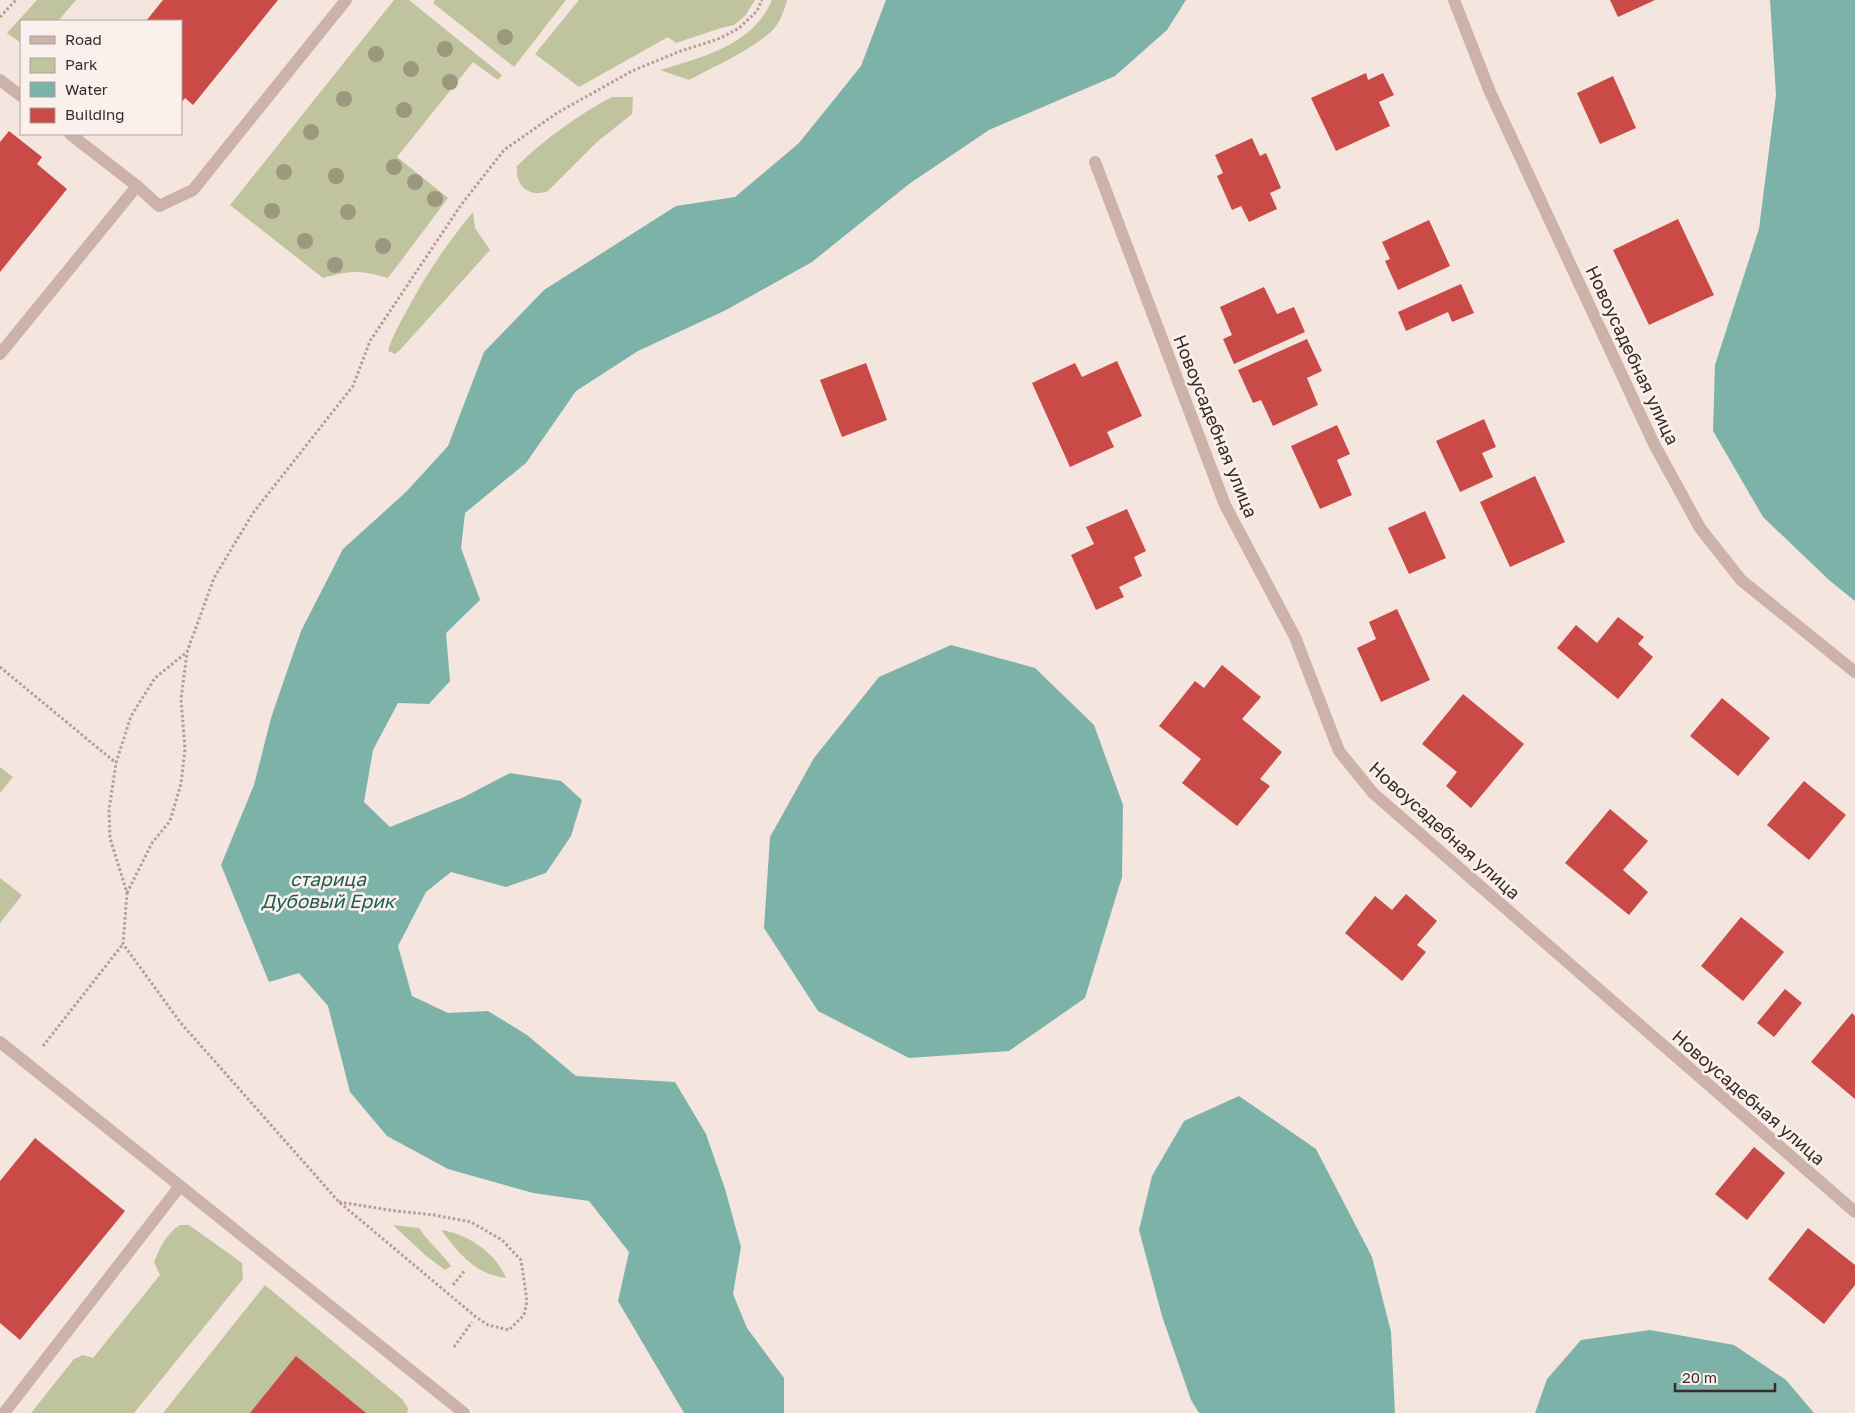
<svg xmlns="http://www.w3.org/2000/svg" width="1855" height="1413" font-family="'Golos Text',sans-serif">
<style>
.green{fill:#bfc49e}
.water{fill:#7db2a8}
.building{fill:#c94a47}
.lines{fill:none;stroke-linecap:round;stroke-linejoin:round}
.path{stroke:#b89c94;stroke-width:3;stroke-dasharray:2.5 2.5;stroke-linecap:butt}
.lane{stroke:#cdb2aa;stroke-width:12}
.street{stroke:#cdb2aa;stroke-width:12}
.tree{fill:#9b987d}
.labels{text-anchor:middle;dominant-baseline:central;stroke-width:5;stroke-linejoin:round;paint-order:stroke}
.street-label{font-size:18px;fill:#3a2b2a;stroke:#fbf1ec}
.water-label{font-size:19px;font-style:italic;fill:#1e5d53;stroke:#fbf1ec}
</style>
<rect width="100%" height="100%" fill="#f4e5df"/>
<g class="green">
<polygon points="37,0 76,0 58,21 21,21 21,43 7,33"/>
<path d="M394,0H409L502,75L498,80L473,62L397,157L448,198L388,278C360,270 351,270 323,278L230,205Z"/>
<polygon points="435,0 566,0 514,67 433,3"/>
<polygon points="579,0 755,0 745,16 734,25 721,28 676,43 668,37 579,87 535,54"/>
<path d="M772,0H787C784,11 780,23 772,31C748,52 717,65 689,80L660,70C703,57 753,45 772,0Z"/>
<path d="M612,97H633L632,114L597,142L548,191C529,198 515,186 517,166C545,139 578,115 612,97Z"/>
<path d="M473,212L475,228L490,250L400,350L395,354L388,351C392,337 399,325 406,312C425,276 447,243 473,212Z"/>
<polygon points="0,767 13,777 0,793"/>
<polygon points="0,878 22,895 0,923"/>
<path d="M180,1225H189L242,1263L243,1279L134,1413H31L74,1359L83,1355L93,1358L160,1275L154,1262C160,1247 166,1234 180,1225Z"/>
<path d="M393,1225L419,1228C428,1242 441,1252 451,1266L445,1270L425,1255Z"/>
<path d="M441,1230C468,1234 496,1253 506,1278C474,1274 460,1254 441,1230Z"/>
<polygon points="265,1285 402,1399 408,1408 407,1413 163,1413"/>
</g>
<g class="water">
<polygon points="886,0 1186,0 1167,30 1115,76 989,130 909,184 812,262 726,310 638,351 576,391 526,463 465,513 461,548 480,600 446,633 450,681 429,704 398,703 373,750 364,802 390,827 462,798 510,773 561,781 582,800 571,836 546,873 506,887 451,872 426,892 398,946 412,996 448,1013 488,1011 527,1035 576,1076 675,1082 706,1134 725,1189 741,1247 733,1294 747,1328 784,1378 784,1413 684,1413 618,1301 629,1252 589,1201 533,1193 448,1169 387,1136 350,1092 328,1006 299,973 269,982 221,865 254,785 271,718 301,631 343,549 406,492 448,446 484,352 544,290 676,206 735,197 799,143 861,66"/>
<polygon points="1770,0 1855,0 1855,601 1829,580 1763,517 1713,431 1715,365 1759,229 1776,95"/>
<polygon points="951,645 1035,668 1094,725 1123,805 1122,877 1085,998 1009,1051 909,1058 818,1011 764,928 770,837 814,758 879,677"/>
<polygon points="1239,1096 1316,1149 1372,1257 1391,1332 1395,1413 1199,1413 1191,1400 1162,1316 1139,1230 1152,1176 1184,1121"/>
<polygon points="1650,1330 1734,1345 1786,1380 1814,1413 1535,1413 1547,1379 1581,1340"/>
</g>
<g class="building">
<polygon points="163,0 278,0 193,105 185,98 181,103 181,21 146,21"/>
<polygon points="1610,0 1655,0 1618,17"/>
<polygon points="1366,73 1368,80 1383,73 1394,95 1379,102 1390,126 1336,151 1311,98"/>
<polygon points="1613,76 1636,128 1600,144 1577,93"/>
<polygon points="9,131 42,157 37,164 67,189 0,272 0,142"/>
<polygon points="1252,138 1260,156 1266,153 1281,188 1270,193 1277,209 1249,222 1241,206 1232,210 1217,176 1223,173 1215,155"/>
<polygon points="1678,219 1714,295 1649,325 1613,250"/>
<polygon points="1429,220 1450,266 1398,290 1385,261 1390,259 1382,242"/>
<polygon points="1461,284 1474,313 1452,322 1448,312 1406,331 1398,312"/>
<polygon points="1264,287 1277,314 1294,307 1305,332 1234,364 1223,339 1232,335 1220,307"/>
<polygon points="1307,339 1322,371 1307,378 1318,405 1273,426 1261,400 1253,403 1238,370"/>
<polygon points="1117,361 1142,416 1107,432 1114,447 1070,467 1032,383 1075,363 1082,377"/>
<polygon points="866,363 887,420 842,437 820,380"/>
<polygon points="1484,419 1496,447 1482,453 1493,477 1460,492 1436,441"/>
<polygon points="1337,425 1350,454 1337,460 1352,495 1320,509 1291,446"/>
<polygon points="1535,476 1565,542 1510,567 1480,502"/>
<polygon points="1127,509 1146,551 1134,557 1142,576 1119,587 1124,597 1096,610 1071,555 1094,544 1086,527"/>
<polygon points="1425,511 1446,558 1409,574 1388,528"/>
<polygon points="1397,609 1430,680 1381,702 1357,648 1376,639 1369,622"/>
<polygon points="1618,617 1644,637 1638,644 1653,657 1618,699 1557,648 1576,625 1597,643"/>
<polygon points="1222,665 1261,697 1242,719 1282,752 1260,779 1270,786 1237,826 1182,783 1201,759 1159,726 1195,681 1204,688"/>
<polygon points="1463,694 1524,744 1471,808 1446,786 1457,772 1422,744"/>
<polygon points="1722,698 1770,738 1738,776 1690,736"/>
<polygon points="1804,781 1846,815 1809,860 1767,825"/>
<polygon points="1610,809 1648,841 1623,870 1648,892 1629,915 1565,863"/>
<polygon points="1406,894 1437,921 1417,945 1426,952 1402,981 1345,933 1375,896 1392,910"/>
<polygon points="1741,917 1784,952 1743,1001 1701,966"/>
<polygon points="1785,989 1802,1003 1774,1037 1757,1023"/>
<polygon points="1852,1013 1855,1016 1855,1099 1811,1062"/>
<polygon points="35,1138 125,1211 20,1340 0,1323 0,1181"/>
<polygon points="1754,1147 1785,1173 1747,1220 1715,1194"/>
<polygon points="1808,1228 1855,1265 1855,1285 1824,1324 1768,1279"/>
<polygon points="296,1356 366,1413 250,1413"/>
</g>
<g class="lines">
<g class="path">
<polyline points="0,17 16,0"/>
<polyline points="0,667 116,763"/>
<polyline points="127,893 152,843 170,821 181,784 185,749 181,699 187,653"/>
<polyline points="43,1046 123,944"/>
<polyline points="339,1202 396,1211 434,1215 471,1222 502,1240 521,1260 527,1301 524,1315 509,1330 488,1325 476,1317 339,1202 180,1022 123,944 127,893 110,838 109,810 116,763 131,716 155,678 187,652 214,578 253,513 353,386 370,341 461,205 504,150 557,113 632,71 678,52 721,38 739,28 757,11 762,0"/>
<polyline points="453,1285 465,1270"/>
<polyline points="454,1347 472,1322"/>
</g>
<g class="lane">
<polyline points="0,80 21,96"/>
<polyline points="70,134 137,186 159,206 193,190 346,0"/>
<polyline points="0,354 137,186"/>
<polyline points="0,1042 464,1413"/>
<polyline points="4,1413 180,1186"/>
</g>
<g class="street">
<polyline points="1454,0 1490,92 1654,444 1700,528 1741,580 1855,672"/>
<polyline points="1095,162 1225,505 1295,637 1339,751 1373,793 1855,1212"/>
</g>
</g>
<g class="tree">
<circle cx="505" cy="37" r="8"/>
<circle cx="445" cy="49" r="8"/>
<circle cx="376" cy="54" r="8"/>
<circle cx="411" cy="69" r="8"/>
<circle cx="450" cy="82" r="8"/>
<circle cx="344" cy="99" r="8"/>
<circle cx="404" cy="110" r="8"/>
<circle cx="311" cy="132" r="8"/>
<circle cx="394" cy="167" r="8"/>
<circle cx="284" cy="172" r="8"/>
<circle cx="336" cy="176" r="8"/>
<circle cx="415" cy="182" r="8"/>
<circle cx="435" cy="199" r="8"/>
<circle cx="272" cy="211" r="8"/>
<circle cx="348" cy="212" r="8"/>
<circle cx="305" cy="241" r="8"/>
<circle cx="383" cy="246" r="8"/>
<circle cx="335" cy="265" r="8"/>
</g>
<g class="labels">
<g class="street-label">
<text transform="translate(1633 355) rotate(65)">Новоусадебная улица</text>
<text transform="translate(1216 426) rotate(68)">Новоусадебная улица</text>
<text transform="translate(1445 830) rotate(42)">Новоусадебная улица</text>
<text transform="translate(1749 1097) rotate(41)">Новоусадебная улица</text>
</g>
<g class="water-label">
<text x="328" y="878">старица<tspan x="328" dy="22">Дубовый Ерик</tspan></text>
</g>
</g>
<rect x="20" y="20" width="162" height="115" fill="#fbf1ec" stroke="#aea29e"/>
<rect x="30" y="36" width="25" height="8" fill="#cdb2aa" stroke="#aea29e"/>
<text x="65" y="45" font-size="15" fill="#3a2b2a">Road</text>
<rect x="30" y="58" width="25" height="15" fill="#bfc49e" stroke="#aea29e"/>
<text x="65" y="70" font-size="15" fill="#3a2b2a">Park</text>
<rect x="30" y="82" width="25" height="15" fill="#7db2a8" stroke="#aea29e"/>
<text x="65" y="95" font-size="15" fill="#3a2b2a">Water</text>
<rect x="30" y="108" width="25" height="15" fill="#c94a47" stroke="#aea29e"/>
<text x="65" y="120" font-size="15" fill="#3a2b2a">Building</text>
<path d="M1675 1383v8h100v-8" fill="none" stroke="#3a2b2a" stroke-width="2.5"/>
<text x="1682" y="1383" font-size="15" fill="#3a2b2a" stroke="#fbf1ec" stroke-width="4" paint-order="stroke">20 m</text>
</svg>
